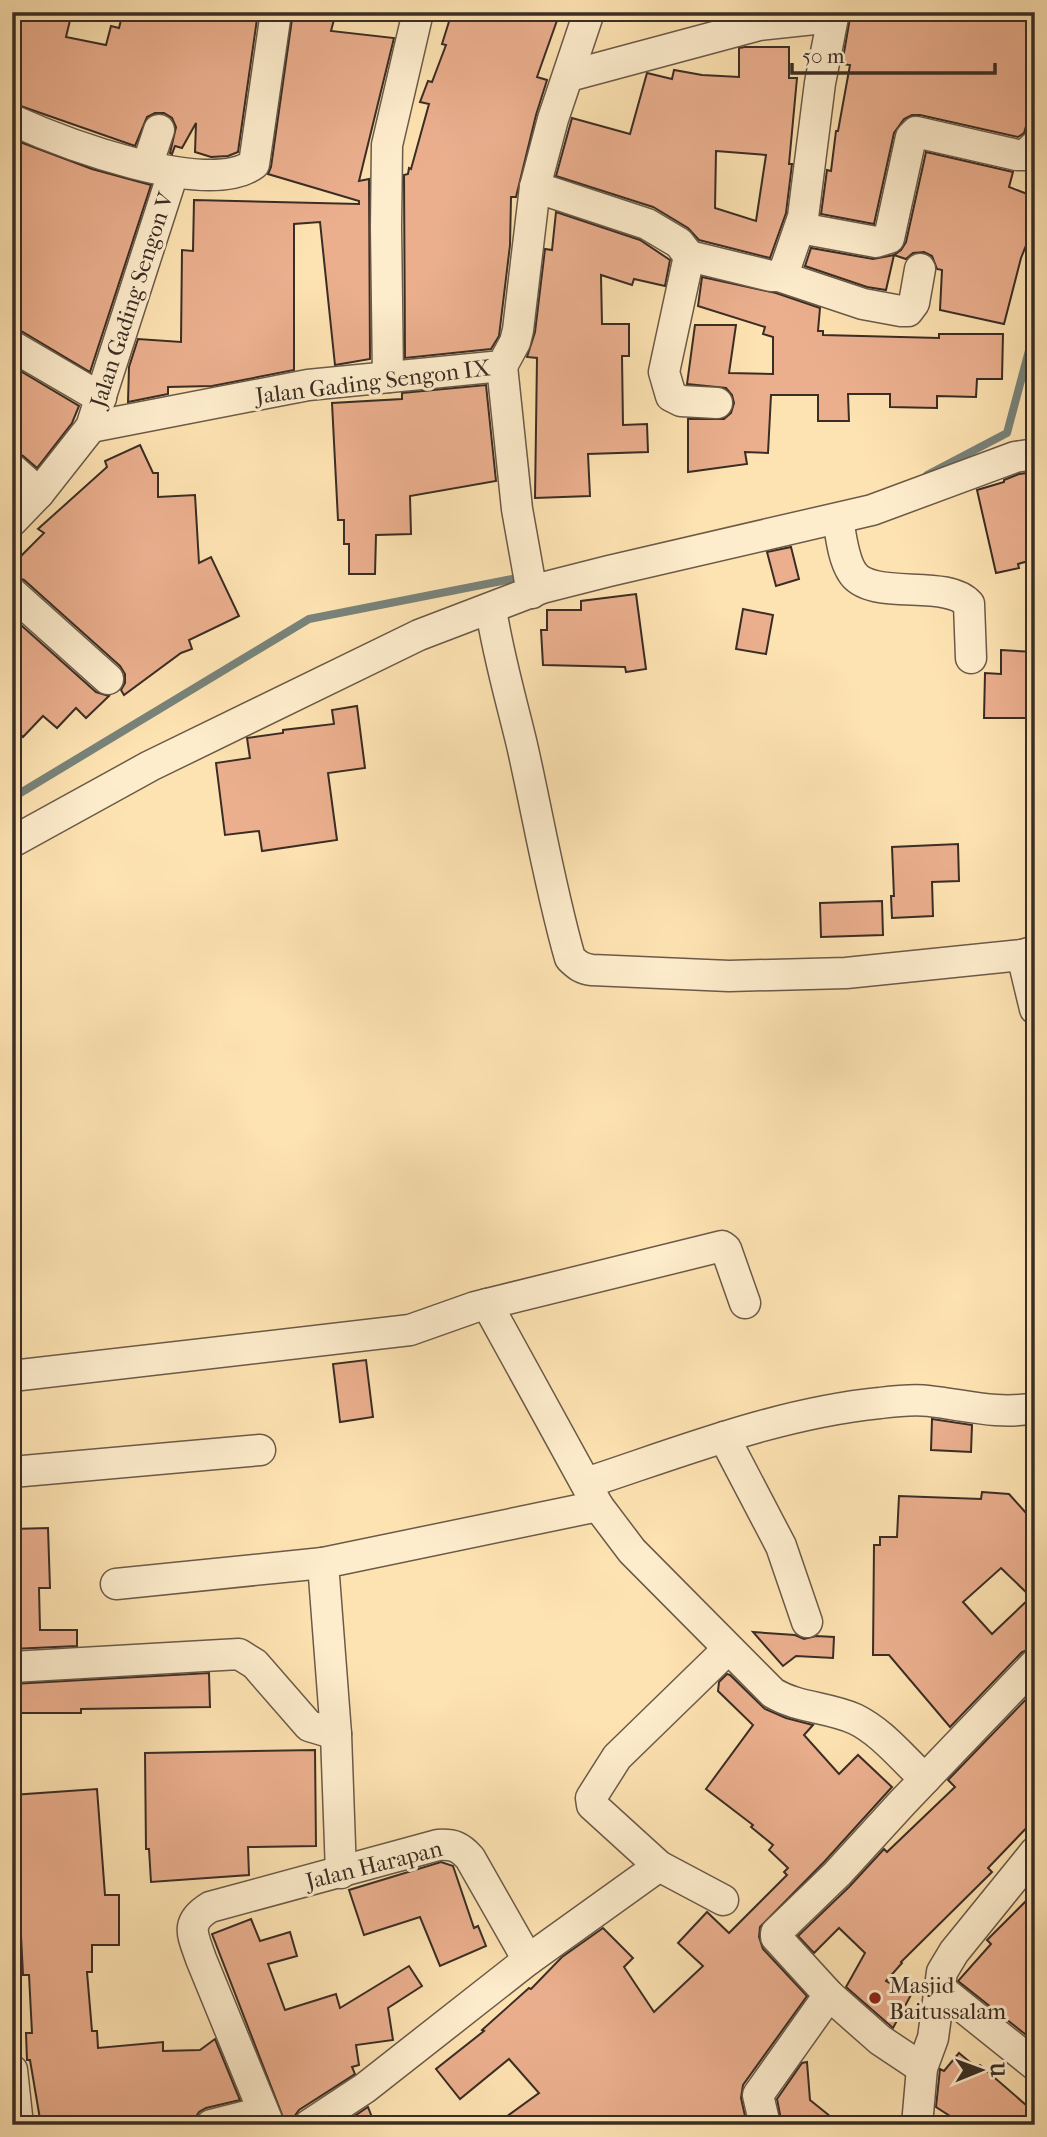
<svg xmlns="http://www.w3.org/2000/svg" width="1047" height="2137" font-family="'IM FELL French Canon',serif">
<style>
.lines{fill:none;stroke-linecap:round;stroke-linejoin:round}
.stream{stroke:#78837a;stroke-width:8}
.building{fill:#ebaf8e;stroke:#3a2d25;stroke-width:2;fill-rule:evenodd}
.minor-casing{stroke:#6b5a48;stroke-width:33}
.minor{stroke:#feedcd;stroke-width:30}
.poi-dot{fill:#8f2418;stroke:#feedcd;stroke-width:2.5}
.labels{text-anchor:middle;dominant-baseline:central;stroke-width:6;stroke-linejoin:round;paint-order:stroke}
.street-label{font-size:23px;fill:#3a2d25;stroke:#feedcd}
.poi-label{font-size:23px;fill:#3a2d25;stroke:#feedcd;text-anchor:start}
</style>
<rect width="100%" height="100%" fill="#fee3b2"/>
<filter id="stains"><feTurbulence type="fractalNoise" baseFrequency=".00286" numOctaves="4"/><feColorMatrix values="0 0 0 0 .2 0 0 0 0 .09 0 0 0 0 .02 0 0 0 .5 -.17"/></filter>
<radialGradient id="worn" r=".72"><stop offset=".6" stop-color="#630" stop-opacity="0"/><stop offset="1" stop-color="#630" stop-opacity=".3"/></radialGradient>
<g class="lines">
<g class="stream">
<polyline points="927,475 1007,433 1035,328"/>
<polyline points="12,798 309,619 522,577"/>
</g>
</g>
<g class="building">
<polygon points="14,12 72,12 66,37 106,45 111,26 119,28 123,12 258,12 238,152 228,156 211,157 195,152 196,123 182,148 175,146 172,154 170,153 176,127 172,118 164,113 155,113 147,117 135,146 12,103 12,22"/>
<polygon points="293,12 336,12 331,31 394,38 359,181 369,179 370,359 335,365 320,222 294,224 294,370 212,386 168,387 168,394 128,402 129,367 138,339 181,342 182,250 193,251 194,200 359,204 359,201 268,174 271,167"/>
<polygon points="452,12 560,12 537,77 547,80 536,115 516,197 511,197 510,245 499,336 491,349 405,358 404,175 408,174 409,168 411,169 429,104 420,102 428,81 432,82 446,45 442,44"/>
<polygon points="851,12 1035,12 1035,113 1031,124 1027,123 1024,133 1018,137 920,115 912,115 904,119 894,133 874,224 821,214 827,170 831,171 836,131 838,131 850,65 842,64"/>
<path d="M745,47H789V78H797L789,164H792L786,213L770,258L699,240L688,228L653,207L556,176L572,118L630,134L647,73L672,79L674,70L702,75L739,77V48ZM716,151L766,155L756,221L715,208Z"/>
<polygon points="12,139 92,169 151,185 90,372 21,331 12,329"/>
<polygon points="926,152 1013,172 1009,187 1035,197 1035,223 1021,258 1004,324 940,310 942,270 937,269 932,256 924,252 913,253 906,259 894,255 886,290 867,287 805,266 811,248 873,259 894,255 901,250 906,242"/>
<polygon points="556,212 640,240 670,260 665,286 634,279 632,285 601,275 602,324 629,324 629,356 622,356 623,425 647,424 648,452 588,454 590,496 535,498 537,358 527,357 535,332 545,249 552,250"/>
<polygon points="702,277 776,293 820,308 818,331 823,331 823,335 939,338 939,334 1003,334 1002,379 977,379 976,397 937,396 937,408 890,407 890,394 848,394 849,421 818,421 818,395 771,395 768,453 745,452 747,464 688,472 688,419 724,419 731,413 734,403 732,395 726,388 687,384 695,325 736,325 729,373 773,374 773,337 763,334 765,327 698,306"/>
<polygon points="12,366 79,406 72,423 37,468 23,456 12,452"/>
<polygon points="486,385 496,481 410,496 411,534 376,535 375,574 349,574 349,544 344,544 344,520 338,520 332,403 402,399 402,393"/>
<polygon points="140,445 153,473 158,473 158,497 195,495 199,563 211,557 239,616 189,640 192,649 181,653 124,695 121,690 125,683 125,674 120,666 24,580 12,576 12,565 44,533 38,529 107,467 105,461"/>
<polygon points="1035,472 1035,559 1018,564 1019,568 996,573 977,490 1004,482 1004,480 1019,474"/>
<polygon points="791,547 799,579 776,586 767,552"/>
<polygon points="636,594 646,669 626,672 625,667 543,665 541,630 547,630 547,610 581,610 581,601"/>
<polygon points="743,609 773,615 766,654 736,649"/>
<polygon points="12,617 96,692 109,696 86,718 76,708 57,728 43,716 23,737 12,726"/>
<polygon points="1001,650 1035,652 1034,718 984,718 985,673 1001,674"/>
<polygon points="357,706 365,768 328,773 337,840 262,851 259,831 225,835 216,763 250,758 247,738 283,733 283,730 334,724 332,710"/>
<polygon points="958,844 959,881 932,882 933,916 892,918 891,896 894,896 892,847"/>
<polygon points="882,901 883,935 821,937 820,903"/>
<polygon points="366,1360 373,1417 340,1422 333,1364"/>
<polygon points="932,1419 972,1425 971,1452 931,1450"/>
<path d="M982,1492L1009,1494L1035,1523V1647L1022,1652L950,1727L889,1655H873L874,1545H880V1537H897L899,1496L981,1499ZM1001,1568L1031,1597L992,1634L963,1602Z"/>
<polygon points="48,1528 50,1588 39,1588 40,1630 77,1630 77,1646 12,1649 12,1529"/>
<polygon points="753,1632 795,1635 804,1639 816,1636 834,1637 833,1658 796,1656 783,1666"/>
<polygon points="209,1673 210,1707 81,1709 81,1713 12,1713 12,1684"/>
<polygon points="727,1674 730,1675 765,1709 786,1718 813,1725 804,1735 839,1774 858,1755 892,1787 824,1862 760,1927 759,1937 763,1949 807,1996 743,2085 741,2098 747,2125 495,2125 539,2093 509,2059 460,2099 436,2069 484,2031 482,2030 529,1988 531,1989 562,1957 603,1928 633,1958 624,1967 654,2012 703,1966 678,1943 707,1912 729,1933 787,1875 784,1872 788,1868 769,1850 773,1845 751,1827 753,1825 706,1789 753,1725 718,1691 719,1682"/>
<polygon points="1035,1690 1035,1819 988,1868 992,1872 901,1962 902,1963 886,1981 911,1995 893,2028 846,1987 865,1953 839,1928 814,1953 798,1936 849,1887 884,1849 887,1852 955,1787 948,1780"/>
<polygon points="315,1750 316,1846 248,1847 249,1875 151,1882 149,1849 146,1849 145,1753"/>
<polygon points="97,1789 105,1895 119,1895 119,1945 92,1945 92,1972 87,1972 92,2031 97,2031 98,2048 163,2042 163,2051 200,2050 215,2039 240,2100 206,2108 199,2112 194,2120 167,2125 41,2125 30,2060 27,2060 26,2033 32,2033 29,1975 23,1975 19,1896 12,1897 12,1795"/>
<polygon points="441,1862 453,1866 474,1928 478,1926 486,1946 440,1966 420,1917 364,1935 349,1890"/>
<polygon points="1035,1892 1035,2042 958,1981 991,1944 987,1940"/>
<polygon points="251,1919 260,1941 290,1932 297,1956 268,1964 285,2010 336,1994 340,2008 409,1966 422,1986 388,2008 393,2040 356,2045 359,2065 352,2067 355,2074 299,2110 294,2117 292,2125 286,2125 212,1934"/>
<polygon points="959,2053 977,2068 980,2065 1026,2105 1035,2114 1035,2125 964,2125 936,2107 940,2069 944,2071"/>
<polygon points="807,2062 810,2100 841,2125 782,2125 777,2099 802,2063"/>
<polygon points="368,2107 375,2125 341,2125"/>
</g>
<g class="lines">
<g class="minor-casing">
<g id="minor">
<polyline points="569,76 759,25 833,17"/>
<path d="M12,120C61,142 208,199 254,164L276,12"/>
<polyline points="147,166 159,130"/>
<polyline points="535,187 647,224 679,243 689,256"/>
<polyline points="800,228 876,242 889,238 911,137 916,132 1017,155 1025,155 1035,146"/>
<polyline points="689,256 771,276 779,276 785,269 803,217 820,83 834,12"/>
<polyline points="689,256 664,372 671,396 681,401 717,403"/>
<polyline points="779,276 863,304 901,311 908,311 914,303 920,269"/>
<polyline points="12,346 101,398"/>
<polyline points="502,366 517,509 532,593"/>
<polyline points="388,377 386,227 387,145 418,12"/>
<polyline points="91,427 308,385 502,366 515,342 518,330 535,187 553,119 589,12"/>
<polyline points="12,469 39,493"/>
<path d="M838,519C841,536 843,558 852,572C870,602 947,578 969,604L971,658"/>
<polyline points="12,521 39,493 91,427 173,173"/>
<polyline points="12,593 108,679"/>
<path d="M491,609C498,655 511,699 522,745C538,816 550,888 570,958C577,965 582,969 592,970L729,976L846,973L1022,955L1035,951"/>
<polyline points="12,842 150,766 419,635 542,588 609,571 872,510 1015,457 1035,454"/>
<polyline points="1022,955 1035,1009"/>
<path d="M487,1304L598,1506L632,1551L773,1693C798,1708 828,1707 855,1719C882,1732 903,1759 925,1779"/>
<polyline points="12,1376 410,1330 475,1307 722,1246 726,1249 745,1303"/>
<polyline points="724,1437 781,1546 807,1622"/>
<polyline points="12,1472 260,1450"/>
<path d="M586,1483C683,1451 779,1413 880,1403C896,1401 914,1399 929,1401C965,1405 998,1415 1035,1408"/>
<polyline points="116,1584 323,1563"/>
<polyline points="12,1667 239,1654 255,1664 309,1726 336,1734"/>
<polyline points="341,1873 336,1734 323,1563 598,1506"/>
<polyline points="723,1900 659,1866 592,1805 591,1798 617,1757 727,1650"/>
<polyline points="528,1960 659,1866"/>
<polyline points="939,1988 1035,2065"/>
<polyline points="922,2068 880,2040 829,1995 776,1937 776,1933 837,1874 902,1803 1035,1664"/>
<polyline points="12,2070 18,2125"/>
<polyline points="211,2125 263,2112"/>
<path d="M269,2125L201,1959C193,1935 184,1923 210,1907L438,1845C454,1844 460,1847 470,1858L528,1960L365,2088L309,2125"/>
<polyline points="765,2125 758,2095 829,1995"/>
<polyline points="917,2125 922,2068 933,2038 942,1972 954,1952 1035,1852"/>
</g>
</g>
<use href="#minor" class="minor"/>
</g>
<circle class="poi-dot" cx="875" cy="1998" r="7"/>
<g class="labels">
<g class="street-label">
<text transform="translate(132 300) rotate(-72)">Jalan Gading Sengon V</text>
<text transform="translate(373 382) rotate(-7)">Jalan Gading Sengon IX</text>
<text transform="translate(374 1865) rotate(-14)">Jalan Harapan</text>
</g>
<g class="poi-label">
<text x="889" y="1985">Masjid<tspan x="889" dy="26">Baitussalam</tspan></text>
</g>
</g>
<rect width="1047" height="2137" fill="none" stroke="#fee3b2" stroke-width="42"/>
<rect x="14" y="14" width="1019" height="2109" fill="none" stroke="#3a2d25" stroke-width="3.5"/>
<rect x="21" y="21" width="1005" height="2095" fill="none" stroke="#3a2d25" stroke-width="2"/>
<g transform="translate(981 2070) rotate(89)" stroke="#feedcd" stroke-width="5" paint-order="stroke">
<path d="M0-5L12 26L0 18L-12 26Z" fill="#3a2d25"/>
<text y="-10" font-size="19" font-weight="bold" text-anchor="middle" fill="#3a2d25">U</text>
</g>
<path d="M792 63v10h203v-10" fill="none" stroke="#3a2d25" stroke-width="3.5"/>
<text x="802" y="63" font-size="21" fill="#3a2d25" stroke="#feedcd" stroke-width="5" paint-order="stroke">50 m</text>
<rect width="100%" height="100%" filter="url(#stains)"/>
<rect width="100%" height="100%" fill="url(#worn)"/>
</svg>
